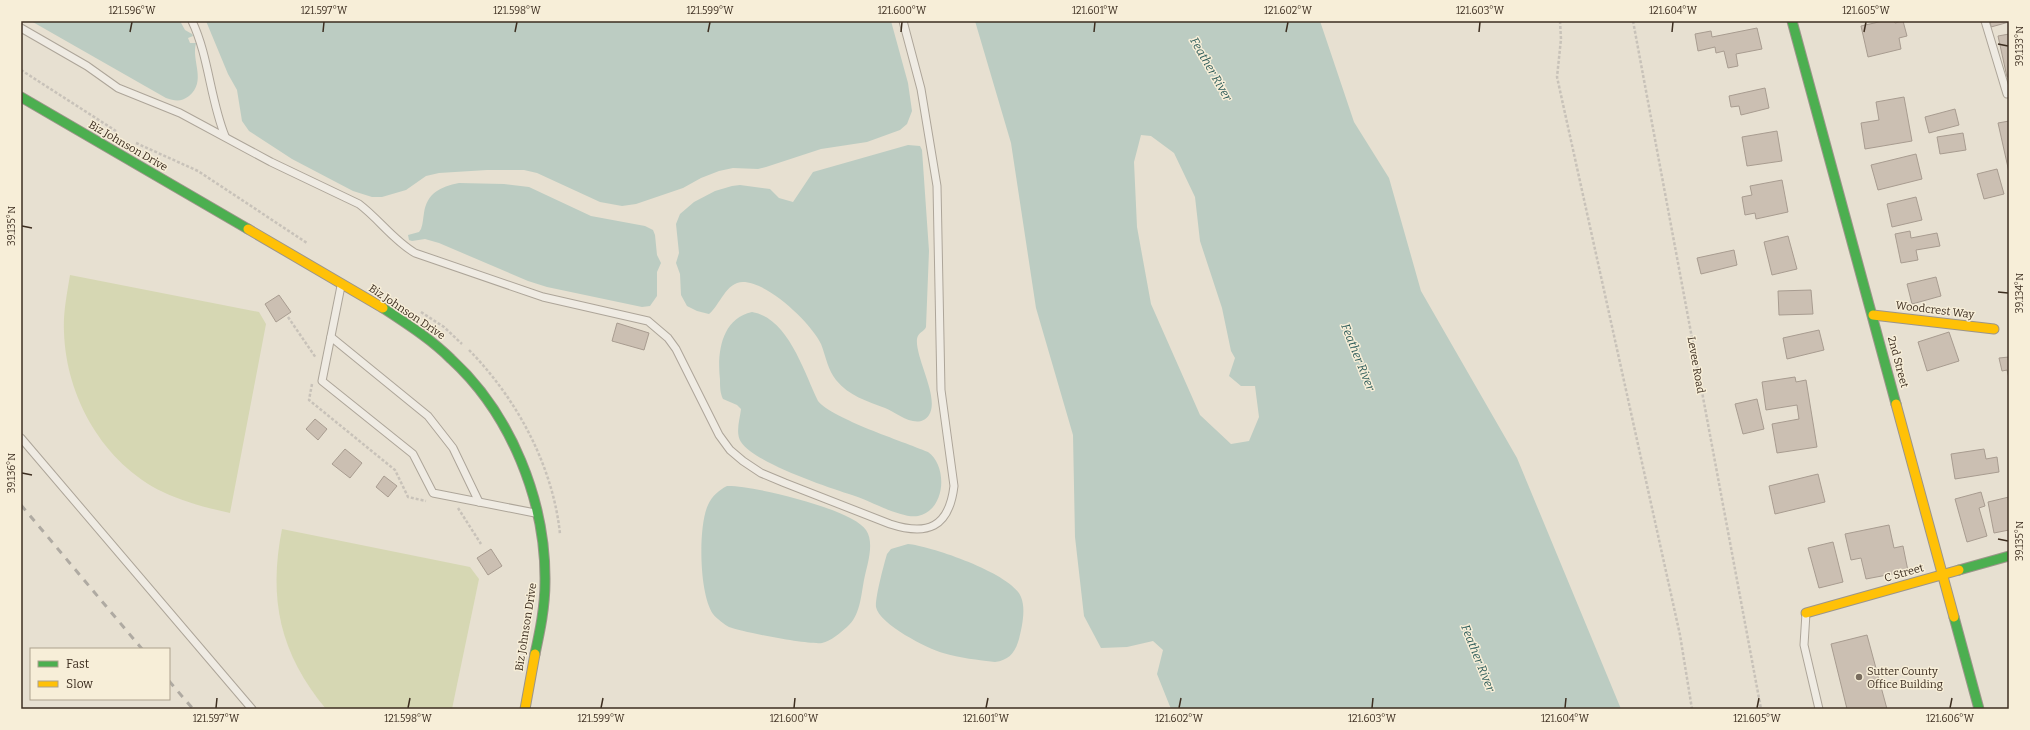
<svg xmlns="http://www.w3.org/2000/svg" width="2030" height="730" font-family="Bitter,serif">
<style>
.green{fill:#d6d7b3}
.water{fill:#bcccc2;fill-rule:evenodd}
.building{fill:#cbbfb2;stroke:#a89c90}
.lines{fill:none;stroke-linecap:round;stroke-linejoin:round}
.lane-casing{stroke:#ada599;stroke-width:9}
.fast-casing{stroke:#9c958a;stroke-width:11}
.slow-casing{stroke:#9c958a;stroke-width:11}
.path{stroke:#c8c2b9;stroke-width:2.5;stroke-dasharray:3 2;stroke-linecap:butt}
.lane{stroke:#efebe3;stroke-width:7}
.fast{stroke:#4caf50;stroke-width:9}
.slow{stroke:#ffc107;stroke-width:9}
.rail{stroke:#afaaa2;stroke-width:3;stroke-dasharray:7 7;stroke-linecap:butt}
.ticks{fill:none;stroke:#3d2e20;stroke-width:1.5}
.poi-dot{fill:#786c5e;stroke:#f7eed8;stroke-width:1.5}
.labels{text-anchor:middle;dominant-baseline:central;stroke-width:3;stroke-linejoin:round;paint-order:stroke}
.street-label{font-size:11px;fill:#3d2e20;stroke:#f7eed8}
.poi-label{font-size:11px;fill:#3d2e20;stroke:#f7eed8;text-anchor:start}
.water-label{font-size:12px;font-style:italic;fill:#2f5d5a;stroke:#f7eed8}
.neatline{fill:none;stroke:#3d2e20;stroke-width:1.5}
.ticks-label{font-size:10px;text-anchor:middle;fill:#3d2e20}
</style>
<rect width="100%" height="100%" fill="#e7e0d1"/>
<g class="green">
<path d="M70,275L259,312L266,324L230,513C207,508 184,502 163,492C103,463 66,397 64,332C63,313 67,294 70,275Z"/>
<path d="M282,529L470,567L479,579L452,709H326C280,654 268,599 282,529Z"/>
</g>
<g class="water">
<path d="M31,21H180L185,30L192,34L193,36L188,38L190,43H196C191,61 207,81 189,96C181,102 175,101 166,98Z"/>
<polygon points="206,21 891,21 908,83 912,111 907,124 900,130 867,142 821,149 766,167 758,169 733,168 719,171 701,178 683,188 636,204 622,206 600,202 537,173 524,170 487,170 439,173 426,176 406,190 382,197 372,197 353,191 292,159 249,131 242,121 237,90 228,74"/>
<path d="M975,21H1320L1354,122L1389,178L1421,291L1517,458L1621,709H1171L1157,674L1163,650L1153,641L1127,647L1101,648L1084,616L1075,537L1073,435L1036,308L1011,143ZM1141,135L1151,136L1174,153L1195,197L1200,241L1222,308L1231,351L1235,358L1229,376L1241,386H1255L1259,417L1249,441L1231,444L1200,415L1151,304L1137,227L1134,162Z"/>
<path d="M908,145L920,146L922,150L929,251L926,327C924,332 918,332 917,339C915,358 940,398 929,415C918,431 897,413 885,408C867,401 849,396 836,380C828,370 826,357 821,344C811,323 768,282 743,282C726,282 720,305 709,314L697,311L687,306L681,295L680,274L676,263L679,253L676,224L680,214L694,202L715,191L732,186L740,185L770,189L779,198L793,202L813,172Z"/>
<path d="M459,183L504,184L529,187L591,216L645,226L653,230L655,235L657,255L661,263L657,272V296L650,306L642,307L547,287L528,281L439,243L425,239L412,241L409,240L408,235L419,232L421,229C423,224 423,218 424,213C427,193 440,187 459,183Z"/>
<path d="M752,312C788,318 804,372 818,401C833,419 902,441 928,452C948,466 946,510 918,516C901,519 869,500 852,495C827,487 755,463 741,442C735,433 740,419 741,409L737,405L723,399C720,393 720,386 720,380C717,353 721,319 752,312Z"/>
<path d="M727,486C752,485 852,509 866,530C875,543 867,565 864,580C861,596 860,616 847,627C840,633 831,641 822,643C809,645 742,632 729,627C725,625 716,618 713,614C699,594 698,526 708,505C712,496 719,490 727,486Z"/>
<path d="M908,544C931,546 1013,574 1021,597C1026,609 1022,627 1019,639C1015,653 1009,660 995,662C978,660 960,658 943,653C928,649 879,624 876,607C875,598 884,564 887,554L891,549Z"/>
</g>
<g class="building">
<polygon points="1883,21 1894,21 1895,23 1903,21 1907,36 1899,38 1901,49 1868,57 1861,26"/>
<polygon points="1990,21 2009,21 2009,22 1991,27"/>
<polygon points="1757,28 1762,49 1736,54 1738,66 1728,68 1724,51 1716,53 1715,47 1698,51 1695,34 1711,31 1712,37"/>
<polygon points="2009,34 2009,77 2007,77 1998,36"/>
<polygon points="1765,88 1769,108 1741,115 1739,106 1731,107 1729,96"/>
<polygon points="1904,97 1912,141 1865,149 1861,123 1879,120 1876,102"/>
<polygon points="1955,109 1959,125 1929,133 1925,117"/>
<polygon points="2009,121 2009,172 1998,123"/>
<polygon points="1777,131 1782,161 1747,166 1742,137"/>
<polygon points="1963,133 1966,150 1940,154 1937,137"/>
<polygon points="1916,154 1922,179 1878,190 1871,165"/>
<polygon points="1997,169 2004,194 1984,199 1977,174"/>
<polygon points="1782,180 1788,212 1756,219 1755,213 1745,215 1742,197 1752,195 1750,186"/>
<polygon points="1916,197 1922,220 1892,227 1887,204"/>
<polygon points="1910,231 1911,238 1937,233 1940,246 1916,250 1918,260 1901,263 1895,234"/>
<polygon points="1788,236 1797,269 1772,275 1764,242"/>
<polygon points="1734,250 1737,265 1701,274 1697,258"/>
<polygon points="1936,277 1941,296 1912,304 1907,284"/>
<polygon points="1811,290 1813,314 1779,315 1778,291"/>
<polygon points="279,295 291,312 276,322 265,304"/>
<polygon points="617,323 649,333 644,350 612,341"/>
<polygon points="1819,330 1824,350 1787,359 1783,338"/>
<polygon points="1949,332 1959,361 1927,371 1918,342"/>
<polygon points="2009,357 2009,378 2007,370 2002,371 1999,358"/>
<polygon points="1795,377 1796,382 1806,380 1817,447 1777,453 1772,424 1799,419 1797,405 1766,410 1762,382"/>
<polygon points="1757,399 1764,429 1743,434 1735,404"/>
<polygon points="315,419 327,429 318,440 306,429"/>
<polygon points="345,449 362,463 350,478 332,464"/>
<polygon points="1984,449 1986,459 1997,457 1999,472 1955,479 1951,454"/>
<polygon points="1818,474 1825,502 1775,514 1769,486"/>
<polygon points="384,476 397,486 388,497 376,487"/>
<polygon points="1981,492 1985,506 1979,508 1987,536 1967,542 1955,499"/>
<polygon points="2009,497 2009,530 1994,533 1988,502"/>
<polygon points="1889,525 1894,548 1903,546 1908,571 1866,579 1861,558 1851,560 1845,534"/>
<polygon points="1833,542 1843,582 1819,588 1808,548"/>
<polygon points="491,549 502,566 488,575 477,558"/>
<polygon points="1867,635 1887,709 1847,709 1831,644"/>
</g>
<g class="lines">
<g class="lane-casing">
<g id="lane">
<path d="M192,21C209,57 210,99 225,136"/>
<polyline points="1985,21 2007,94 2009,93"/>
<path d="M21,28L87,66L118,88L180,113L271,162L359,204C379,219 393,240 415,253L543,297L648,321L668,338L676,349L719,435L730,450L743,461L761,473L785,483L890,524C927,536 949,528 954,486L941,390L937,186L921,89L903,21"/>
<polyline points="341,286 322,381 413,454 433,493 535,513"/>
<polyline points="331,337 428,416 453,448 479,502"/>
<polyline points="21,438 252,709"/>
<polyline points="1806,613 1804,645 1819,709"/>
</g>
</g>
<g class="fast-casing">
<g id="fast">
<polyline points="1792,21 1896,404"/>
<polyline points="21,97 248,229"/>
<path d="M383,308C407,324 431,339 451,359C511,414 546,501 545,582C545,607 540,631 535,654"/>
<polyline points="1959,570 2009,556"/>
<polyline points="1954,617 1979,709"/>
</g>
</g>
<g class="slow-casing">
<g id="slow">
<polyline points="248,229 383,308"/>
<polyline points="1873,315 1994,329"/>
<polyline points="1896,404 1954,617"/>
<polyline points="1806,613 1959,570"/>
<polyline points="525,709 535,654"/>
</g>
</g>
<g class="path">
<polyline points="1560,21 1561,39 1557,77 1680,635 1692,709"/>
<polyline points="1633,21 1761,709"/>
<polyline points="21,70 116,131"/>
<polyline points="136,143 198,171 307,243"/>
<polyline points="421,312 444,327 462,344"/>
<polyline points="288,317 316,358"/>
<path d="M469,350C517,399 553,466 560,534"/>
<polyline points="312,384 309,400 395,470 408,497 426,501"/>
<polyline points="458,508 481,544"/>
</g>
<use href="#lane" class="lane"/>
<use href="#fast" class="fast"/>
<use href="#slow" class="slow"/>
<g class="rail">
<polyline points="21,505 142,649"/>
<polyline points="169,681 193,709"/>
</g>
</g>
<path class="ticks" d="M130,32L132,22M323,32L324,22M515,32L517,22M708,32L710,22M901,32L902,22M1094,32L1095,22M1286,32L1288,22M1479,32L1480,22M1672,32L1673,22M1864,32L1866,22M1998,44L2008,46M22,226L32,228M1998,292L2008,293M22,473L32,475M1998,539L2008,541M216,708L217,698M408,708L410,698M601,708L603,698M794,708L795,698M986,708L988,698M1179,708L1181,698M1372,708L1373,698M1565,708L1566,698M1757,708L1759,698M1950,708L1952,698"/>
<circle class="poi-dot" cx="1859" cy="677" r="4"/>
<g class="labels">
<g class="street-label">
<text transform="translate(128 146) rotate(30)">Biz Johnson Drive</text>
<text transform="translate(1935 310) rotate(7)">Woodcrest Way</text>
<text transform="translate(407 312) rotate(34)">Biz Johnson Drive</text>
<text transform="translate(1898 362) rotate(75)">2nd Street</text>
<text transform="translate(1696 365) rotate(80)">Levee Road</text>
<text transform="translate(1904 573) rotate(-16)">C Street</text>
<text transform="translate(526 627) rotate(-81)">Biz Johnson Drive</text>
</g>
<g class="poi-label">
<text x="1867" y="671">Sutter County<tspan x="1867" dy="13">Office Building</tspan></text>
</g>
<g class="water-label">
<text transform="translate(1211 69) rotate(60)">Feather River</text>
<text transform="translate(1358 357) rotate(68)">Feather River</text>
<text transform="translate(1478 658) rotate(68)">Feather River</text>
</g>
</g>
<rect width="2030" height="730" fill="none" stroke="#f7eed8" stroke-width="44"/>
<rect x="30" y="648" width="140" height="52" fill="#f7eed8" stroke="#ada18e"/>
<rect x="38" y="661" width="20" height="6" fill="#4caf50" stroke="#ada18e"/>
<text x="66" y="668" font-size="12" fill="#3d2e20">Fast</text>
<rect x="38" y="681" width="20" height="6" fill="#ffc107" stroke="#ada18e"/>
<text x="66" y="688" font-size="12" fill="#3d2e20">Slow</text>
<rect x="22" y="22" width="1986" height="686" class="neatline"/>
<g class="ticks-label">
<text x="132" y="14">121.596°W</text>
<text x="324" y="14">121.597°W</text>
<text x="517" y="14">121.598°W</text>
<text x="710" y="14">121.599°W</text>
<text x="902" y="14">121.600°W</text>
<text x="1095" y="14">121.601°W</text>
<text x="1288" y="14">121.602°W</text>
<text x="1480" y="14">121.603°W</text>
<text x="1673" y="14">121.604°W</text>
<text x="1866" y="14">121.605°W</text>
<text transform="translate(2019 46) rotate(-90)" y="4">39.133°N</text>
<text transform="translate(11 226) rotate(-90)" y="4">39.135°N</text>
<text transform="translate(2019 293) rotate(-90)" y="4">39.134°N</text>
<text transform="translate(11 473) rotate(-90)" y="4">39.136°N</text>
<text transform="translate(2019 541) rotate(-90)" y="4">39.135°N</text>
<text x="216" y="722">121.597°W</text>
<text x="408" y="722">121.598°W</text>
<text x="601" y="722">121.599°W</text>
<text x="794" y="722">121.600°W</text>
<text x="986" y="722">121.601°W</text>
<text x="1179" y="722">121.602°W</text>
<text x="1372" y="722">121.603°W</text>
<text x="1565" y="722">121.604°W</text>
<text x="1757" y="722">121.605°W</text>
<text x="1950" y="722">121.606°W</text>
</g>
</svg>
